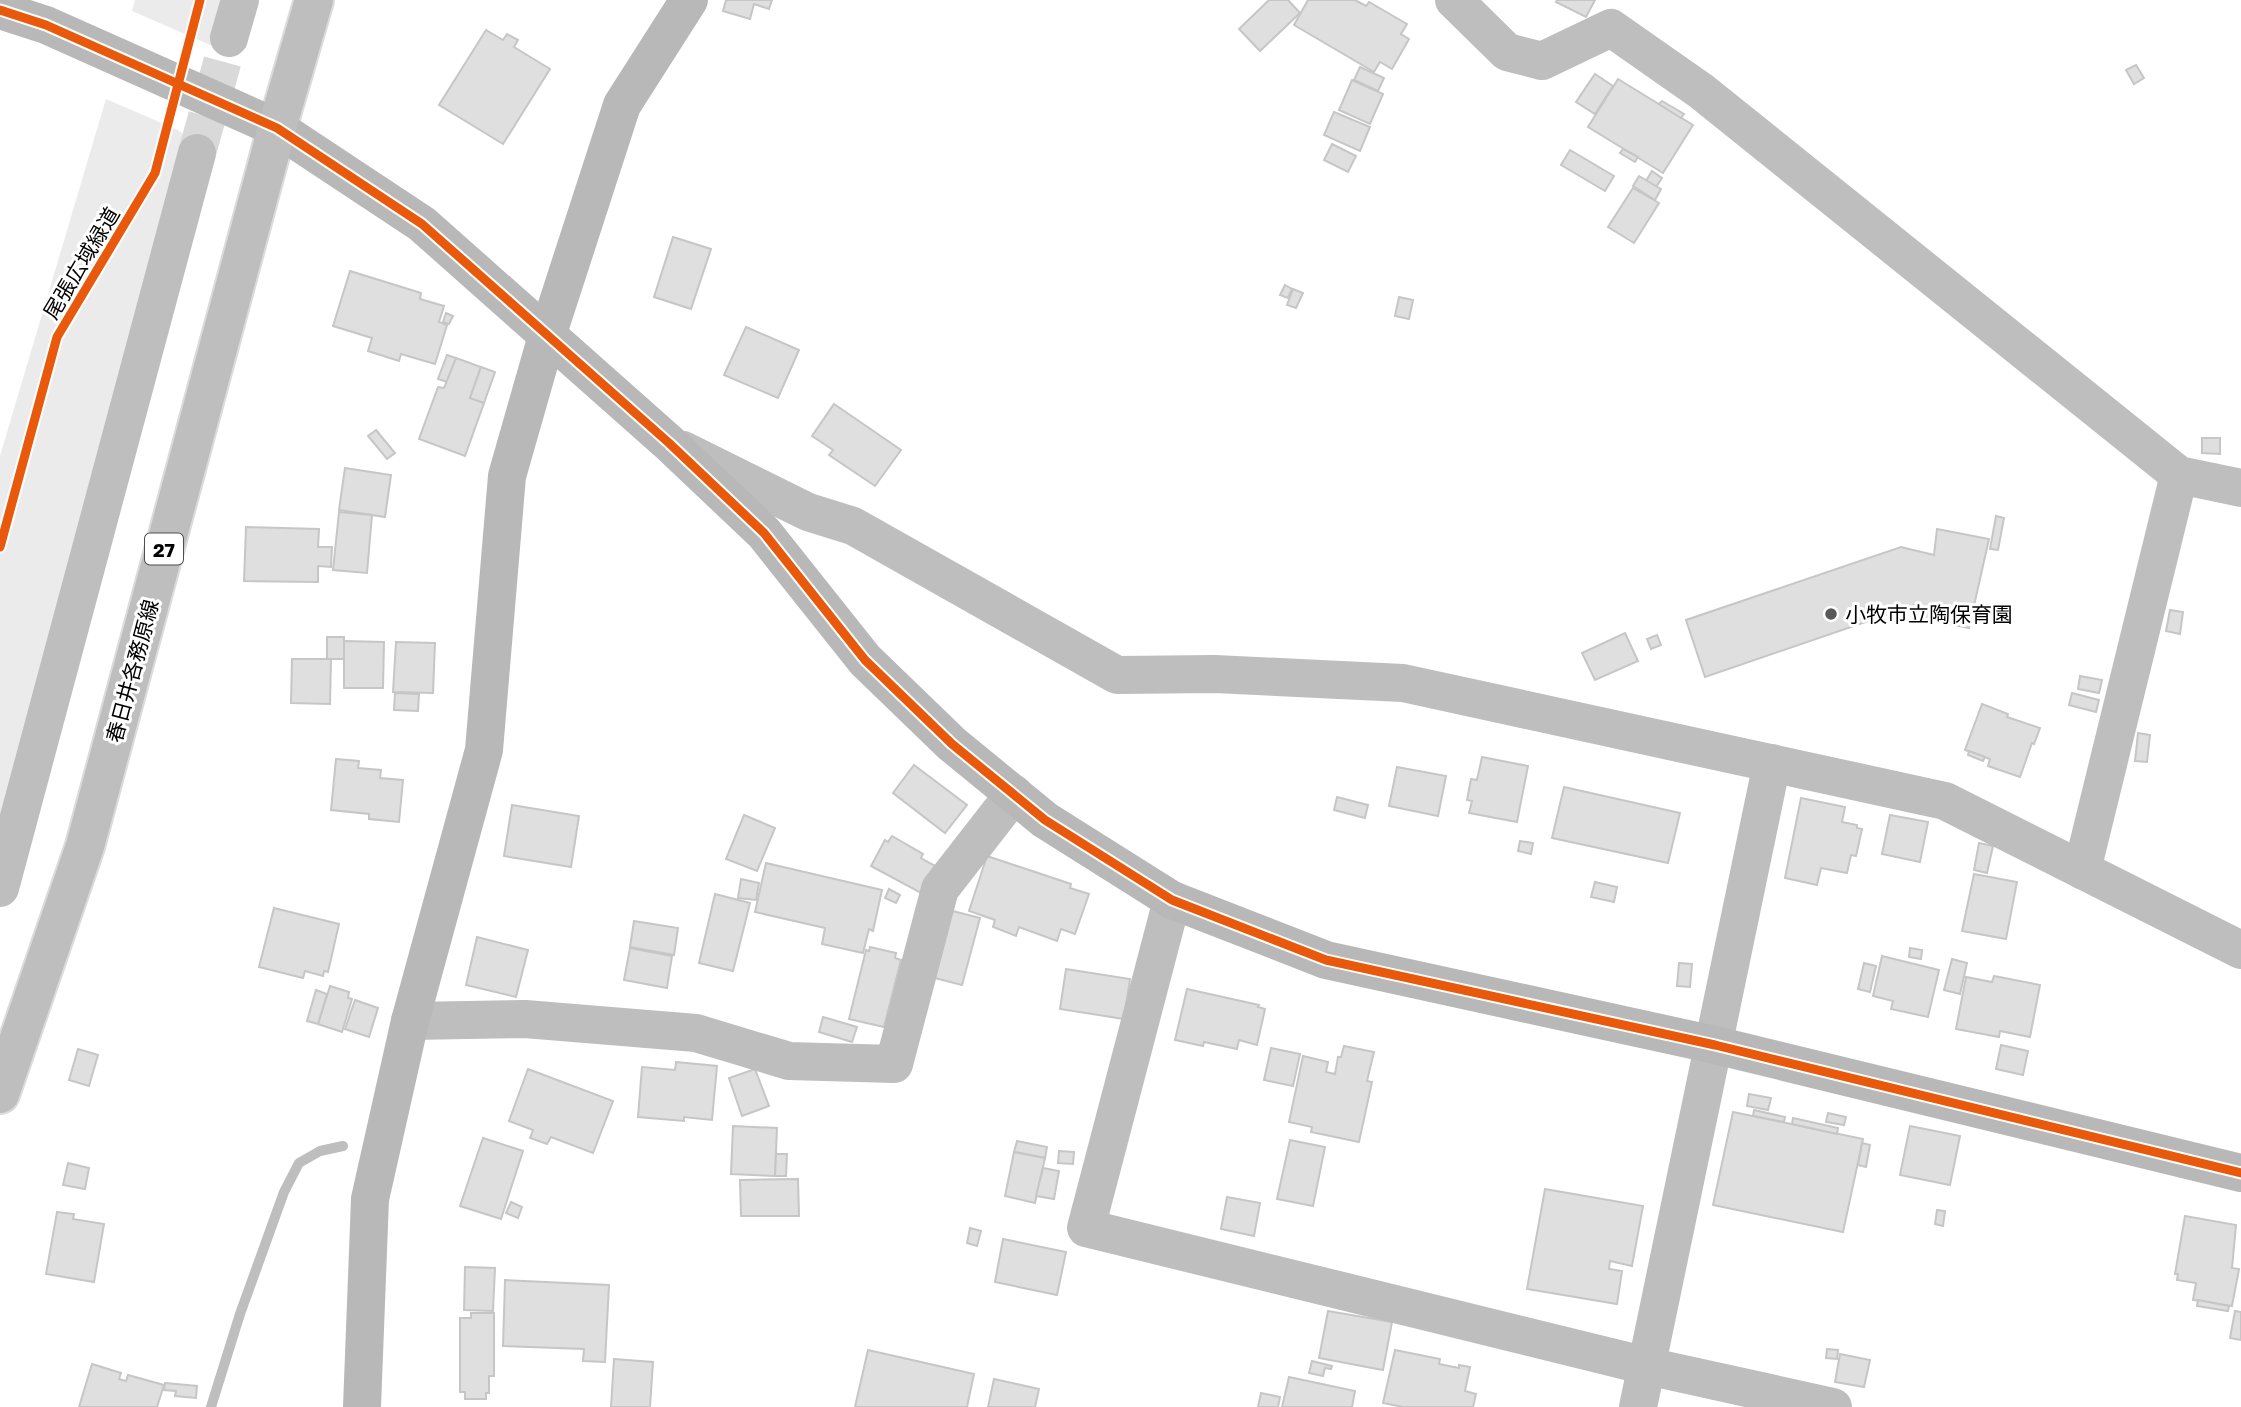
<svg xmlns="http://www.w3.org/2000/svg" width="2241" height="1407" font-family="'Golos Text','Noto Sans JP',sans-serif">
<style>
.green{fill:#ebebeb}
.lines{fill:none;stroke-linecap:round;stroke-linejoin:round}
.stream{stroke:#bebebe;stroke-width:10}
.building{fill:#dfdfdf;stroke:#c6c6c6;stroke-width:2}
.street-tunnel{stroke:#d9d9d9;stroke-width:38;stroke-dasharray:38 19;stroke-linecap:butt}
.primary-casing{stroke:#dbdbdb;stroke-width:42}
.street{stroke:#bebebe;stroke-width:38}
.secondary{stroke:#b8b8b8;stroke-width:38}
.primary{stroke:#bebebe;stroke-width:38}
.cycleway-casing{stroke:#fff;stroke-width:13}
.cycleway{stroke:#e8590c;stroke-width:9}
.poi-dot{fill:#595959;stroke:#fff;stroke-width:2.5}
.labels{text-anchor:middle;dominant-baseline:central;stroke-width:6;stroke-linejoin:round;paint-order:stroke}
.shield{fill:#fff;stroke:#4c4c4c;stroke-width:2}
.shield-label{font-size:19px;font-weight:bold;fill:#000}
.street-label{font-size:21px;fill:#000;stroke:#fff}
.poi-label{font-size:21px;fill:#000;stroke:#fff;text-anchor:start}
</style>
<rect width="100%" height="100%" fill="#fff"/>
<g class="green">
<polygon points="135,0 230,0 217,48 132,11"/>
<polygon points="106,99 178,130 190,140 0,862 0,456"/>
</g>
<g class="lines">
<polyline class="stream" points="211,1407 240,1314 284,1192 299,1163 320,1151 343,1146"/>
</g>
<g class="building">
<polygon points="726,0 772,0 769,9 754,4 750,19 723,11"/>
<polygon points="1269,0 1288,0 1300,13 1260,51 1239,29"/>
<polygon points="1308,0 1355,0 1366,6 1369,2 1407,24 1401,34 1409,39 1392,69 1380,62 1374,72 1294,25"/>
<polygon points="1557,0 1595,0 1586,17 1556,2"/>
<polygon points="486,30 503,40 507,34 518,40 514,47 550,69 503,144 439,105"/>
<polygon points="2136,65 2144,78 2134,84 2126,70"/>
<polygon points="1360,67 1384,78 1378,91 1354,80"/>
<polygon points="1595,74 1613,86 1595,114 1576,102"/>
<polygon points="1618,79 1693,125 1663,173 1588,127"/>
<polygon points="1352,80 1383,94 1370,124 1339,110"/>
<polygon points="1662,101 1684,114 1681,118 1659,104"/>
<polygon points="1334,112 1370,127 1360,151 1324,135"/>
<polygon points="1332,144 1356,156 1348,172 1324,160"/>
<polygon points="1623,149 1638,157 1635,162 1620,153"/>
<polygon points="1570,150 1614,176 1605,191 1561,165"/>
<polygon points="1652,171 1662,178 1656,187 1646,181"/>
<polygon points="1639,176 1661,189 1655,200 1633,186"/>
<polygon points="1633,188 1659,203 1634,243 1608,227"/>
<polygon points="673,237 711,249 691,309 654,297"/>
<polygon points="350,271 421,293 420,299 444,306 439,322 447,325 435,364 401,354 399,361 368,351 372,338 333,326"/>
<polygon points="1285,285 1292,289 1288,298 1280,295"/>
<polygon points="1293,289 1303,293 1296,308 1287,305"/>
<polygon points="1399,297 1413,300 1409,319 1395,316"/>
<polygon points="446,313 453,316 449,324 443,322"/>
<polygon points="746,327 799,350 778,398 724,375"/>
<polygon points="447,355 456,358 447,382 438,379"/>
<polygon points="456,358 481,367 470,398 484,403 465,456 419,439 438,387 444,388"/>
<polygon points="481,367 495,372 484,403 470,398"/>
<polygon points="834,404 901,450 875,486 829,455 833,450 812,436"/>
<polygon points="376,430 395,453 387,459 368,436"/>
<polygon points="2202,438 2220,438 2220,454 2202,453"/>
<polygon points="345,468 391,475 385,517 339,510"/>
<polygon points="339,512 372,515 367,573 333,570"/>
<polygon points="1996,516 2004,518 1998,550 1990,549"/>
<polygon points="246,527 319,529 318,547 332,547 331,567 318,566 318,582 244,581"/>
<polygon points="1937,529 1989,539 1969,628 1920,618 1921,603 1705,677 1686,620 1901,547 1934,555"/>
<polygon points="2170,610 2183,612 2180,634 2166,631"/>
<polygon points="1625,633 1638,661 1595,680 1582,653"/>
<polygon points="1657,635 1661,645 1651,649 1647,639"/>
<rect x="327" y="637" width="17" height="22"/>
<polygon points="344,641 384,642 383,688 344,688"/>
<polygon points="396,642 435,643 433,693 393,692"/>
<polygon points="292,659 331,659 330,704 291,703"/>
<polygon points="2080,676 2102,680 2099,693 2078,689"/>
<polygon points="395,693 419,694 418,711 394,710"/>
<polygon points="2072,693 2099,700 2096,712 2069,705"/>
<polygon points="1982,704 2008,714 2007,717 2040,728 2034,744 2032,743 2020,777 1988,766 1990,759 1965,750"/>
<polygon points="2138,733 2150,735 2147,762 2135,761"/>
<polygon points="1969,751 1985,757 1983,761 1968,755"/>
<polygon points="1482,757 1528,766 1517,822 1469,813 1472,801 1467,800 1471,779 1477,780"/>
<polygon points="336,759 359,761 358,768 381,770 380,778 403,780 399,822 369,819 369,814 331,810"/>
<polygon points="914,765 967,805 945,833 893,793"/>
<polygon points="1397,767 1446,776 1438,816 1389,806"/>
<polygon points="1564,787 1680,813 1668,863 1552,838"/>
<polygon points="1337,797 1368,805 1365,818 1334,810"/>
<polygon points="1801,798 1845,807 1842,822 1857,825 1857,828 1862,829 1856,856 1851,855 1847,873 1821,868 1817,885 1785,878"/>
<polygon points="512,805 579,816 571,867 504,856"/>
<polygon points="744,815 775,828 757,871 726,859"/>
<polygon points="1890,815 1928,822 1920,862 1882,854"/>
<polygon points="892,836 923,854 921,858 935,866 921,893 871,866 885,840 888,842"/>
<polygon points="1520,841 1533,843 1531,854 1518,851"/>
<polygon points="1979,843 1993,846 1987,873 1974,870"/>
<polygon points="987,856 1071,884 1070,888 1089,894 1075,934 1061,929 1057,941 1019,927 1016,936 993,927 995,920 969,911"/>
<polygon points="766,863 882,890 873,931 869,929 863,953 822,944 825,928 755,912"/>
<polygon points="1974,874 2017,882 2006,939 1962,931"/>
<polygon points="741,879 759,883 756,900 738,898"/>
<polygon points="1595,882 1617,887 1614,902 1591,897"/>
<polygon points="889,889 900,895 896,903 885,898"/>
<polygon points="715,894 750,903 733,971 699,963"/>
<polygon points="274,908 339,924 328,972 324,971 323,976 305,971 303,978 259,967"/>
<polygon points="949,910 980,918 962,985 931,977"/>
<polygon points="634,921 678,928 674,955 630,947"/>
<polygon points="477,937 528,950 516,997 466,985"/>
<polygon points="870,947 896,953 895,958 901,960 884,1027 849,1019 866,950 869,951"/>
<polygon points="630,948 672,956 667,988 624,980"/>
<polygon points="1910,948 1922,950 1921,959 1909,957"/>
<polygon points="1882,956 1939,970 1928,1017 1891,1009 1893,1001 1873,996"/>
<polygon points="1952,959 1967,963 1960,994 1944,990"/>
<polygon points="1679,963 1692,964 1690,987 1677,986"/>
<polygon points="1864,963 1876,966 1870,992 1858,989"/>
<polygon points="1066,969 1130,979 1124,1019 1060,1009"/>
<polygon points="1994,976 2040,985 2030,1037 2000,1031 1999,1037 1956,1029 1966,977 1992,982"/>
<polygon points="330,986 349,992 348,998 352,999 342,1032 318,1024"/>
<polygon points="1187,989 1259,1005 1258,1007 1265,1009 1257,1045 1239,1040 1237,1049 1204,1042 1203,1046 1175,1040"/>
<polygon points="316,990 327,994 318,1024 307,1021"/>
<polygon points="355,1000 378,1008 369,1037 345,1029"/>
<polygon points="823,1017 857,1027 852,1042 819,1032"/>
<polygon points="2001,1045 2028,1051 2023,1075 1996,1069"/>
<polygon points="1344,1046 1374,1052 1367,1081 1372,1082 1359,1142 1311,1132 1312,1127 1289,1122 1303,1056 1328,1062 1326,1072 1335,1074 1338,1057 1341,1057"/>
<polygon points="1271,1048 1300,1054 1293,1086 1264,1080"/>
<polygon points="78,1049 98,1055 89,1086 69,1080"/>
<polygon points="676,1062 717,1066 712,1120 684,1117 684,1121 638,1117 642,1067 675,1070"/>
<polygon points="528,1069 613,1101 593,1153 551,1137 547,1144 530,1138 533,1130 509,1121"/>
<polygon points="755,1069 769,1106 742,1116 729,1078"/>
<polygon points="1749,1094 1771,1098 1768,1110 1747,1106"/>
<polygon points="1754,1110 1785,1117 1784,1122 1753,1116"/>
<polygon points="1733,1112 1863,1139 1843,1232 1713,1205"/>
<polygon points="1828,1113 1846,1117 1844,1125 1826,1122"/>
<polygon points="1793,1118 1838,1128 1837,1134 1792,1124"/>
<polygon points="733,1126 777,1128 775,1176 731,1174"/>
<polygon points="1910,1126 1960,1136 1950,1185 1900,1175"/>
<polygon points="483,1138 523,1151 501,1219 460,1206"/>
<polygon points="1290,1140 1325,1147 1313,1206 1277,1199"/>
<polygon points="1017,1141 1047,1147 1045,1158 1014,1152"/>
<polygon points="1862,1143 1870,1145 1866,1167 1858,1165"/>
<polygon points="1059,1151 1074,1152 1073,1164 1058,1163"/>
<polygon points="1014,1152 1045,1158 1035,1203 1005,1196"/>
<polygon points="776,1154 787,1154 786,1176 775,1176"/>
<polygon points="68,1163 89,1168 85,1189 63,1185"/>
<polygon points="1043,1168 1059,1171 1054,1199 1036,1196"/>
<polygon points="798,1179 799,1216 741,1216 740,1180"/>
<polygon points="1545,1189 1643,1206 1632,1266 1610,1261 1609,1269 1622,1271 1617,1304 1527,1289"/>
<polygon points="1227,1197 1260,1203 1254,1236 1221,1229"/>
<polygon points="511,1202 522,1207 518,1218 506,1213"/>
<polygon points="1937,1210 1945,1211 1943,1226 1935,1224"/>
<polygon points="57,1212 74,1214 73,1219 104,1224 94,1282 46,1274"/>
<polygon points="2185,1216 2236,1225 2232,1268 2239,1269 2232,1306 2193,1300 2196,1283 2177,1280 2178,1274 2175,1274"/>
<polygon points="970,1228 981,1231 977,1246 967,1243"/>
<polygon points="1003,1239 1066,1252 1057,1295 995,1282"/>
<polygon points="465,1267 495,1268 493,1311 464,1310"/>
<polygon points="505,1280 609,1285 605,1362 583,1361 584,1349 503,1346"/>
<polygon points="2198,1300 2229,1306 2228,1311 2197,1306"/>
<polygon points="1328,1311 1392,1322 1383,1370 1319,1358"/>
<polygon points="2235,1311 2241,1312 2241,1340 2230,1338"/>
<polygon points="471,1313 494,1313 494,1376 489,1376 489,1393 486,1393 486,1399 465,1399 465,1392 460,1392 460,1318 471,1318"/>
<polygon points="1827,1349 1838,1350 1837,1359 1826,1358"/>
<polygon points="868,1350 974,1374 967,1407 855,1407"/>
<polygon points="1395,1350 1440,1359 1439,1364 1459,1368 1459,1365 1470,1367 1465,1391 1476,1394 1473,1407 1403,1407 1383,1403"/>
<polygon points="1840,1354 1870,1360 1864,1387 1835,1382"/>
<polygon points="614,1359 653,1362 650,1407 611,1407"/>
<polygon points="1312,1361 1332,1366 1331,1369 1325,1368 1323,1376 1309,1373"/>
<polygon points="92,1364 121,1373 119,1379 126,1381 128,1375 164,1385 157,1407 79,1407"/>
<polygon points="1289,1377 1355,1391 1352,1407 1282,1407"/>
<polygon points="994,1379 1039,1389 1035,1407 988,1407"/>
<polygon points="165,1383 197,1386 196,1398 175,1396 176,1391 164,1390"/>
<polygon points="1261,1393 1280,1397 1278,1407 1258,1407"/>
</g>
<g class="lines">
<polyline class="street-tunnel" points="197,153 229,38"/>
<g class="primary-casing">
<polyline id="primary" points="0,1094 85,846 277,128 314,0"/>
</g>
<g class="street">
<polyline points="1454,0 1507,52 1542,61 1611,28 1701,91 2179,475 2241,488"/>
<polyline points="229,38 240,0"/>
<polyline points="683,450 808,512 853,526 1117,675 1215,674 1403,683 1945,801 2241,950"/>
<polyline points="2082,870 2179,475"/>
<polyline points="0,888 197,153"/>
<polyline points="1172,900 1086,1228 1647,1366 1833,1407"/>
<polyline points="410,1021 525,1019 696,1033 789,1061 894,1064 940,889 1014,794"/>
<polyline points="1638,1407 1772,763"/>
</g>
<g class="secondary">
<polyline points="0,10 46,25 277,128 422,224 669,443 764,533 865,660 952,744 1045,820 1172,900 1326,960 1715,1045 2241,1173"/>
<polyline points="362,1407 370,1199 410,1021 484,750 507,476 547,336 622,105 689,0"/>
</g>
<use href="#primary" class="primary"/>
<g class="cycleway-casing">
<g id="cycleway">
<polyline points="0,10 46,25 277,128 422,224 669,443 764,533 865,660 952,744 1045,820 1172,900 1326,960 1715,1045 2241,1173"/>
<polyline points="0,547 57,337 155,173 200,0"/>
</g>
</g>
<use href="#cycleway" class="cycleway"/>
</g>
<circle class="poi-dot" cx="1831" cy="614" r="7"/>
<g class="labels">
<rect class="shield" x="145" y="533.5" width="38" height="31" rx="5"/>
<g class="shield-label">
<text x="164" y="549">27</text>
</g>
<g class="street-label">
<text transform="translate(81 263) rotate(-59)">尾張広域緑道</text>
<text transform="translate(132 671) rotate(-75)">春日井各務原線</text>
</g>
<g class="poi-label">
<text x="1845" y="614">小牧市立陶保育園</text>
</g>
</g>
</svg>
